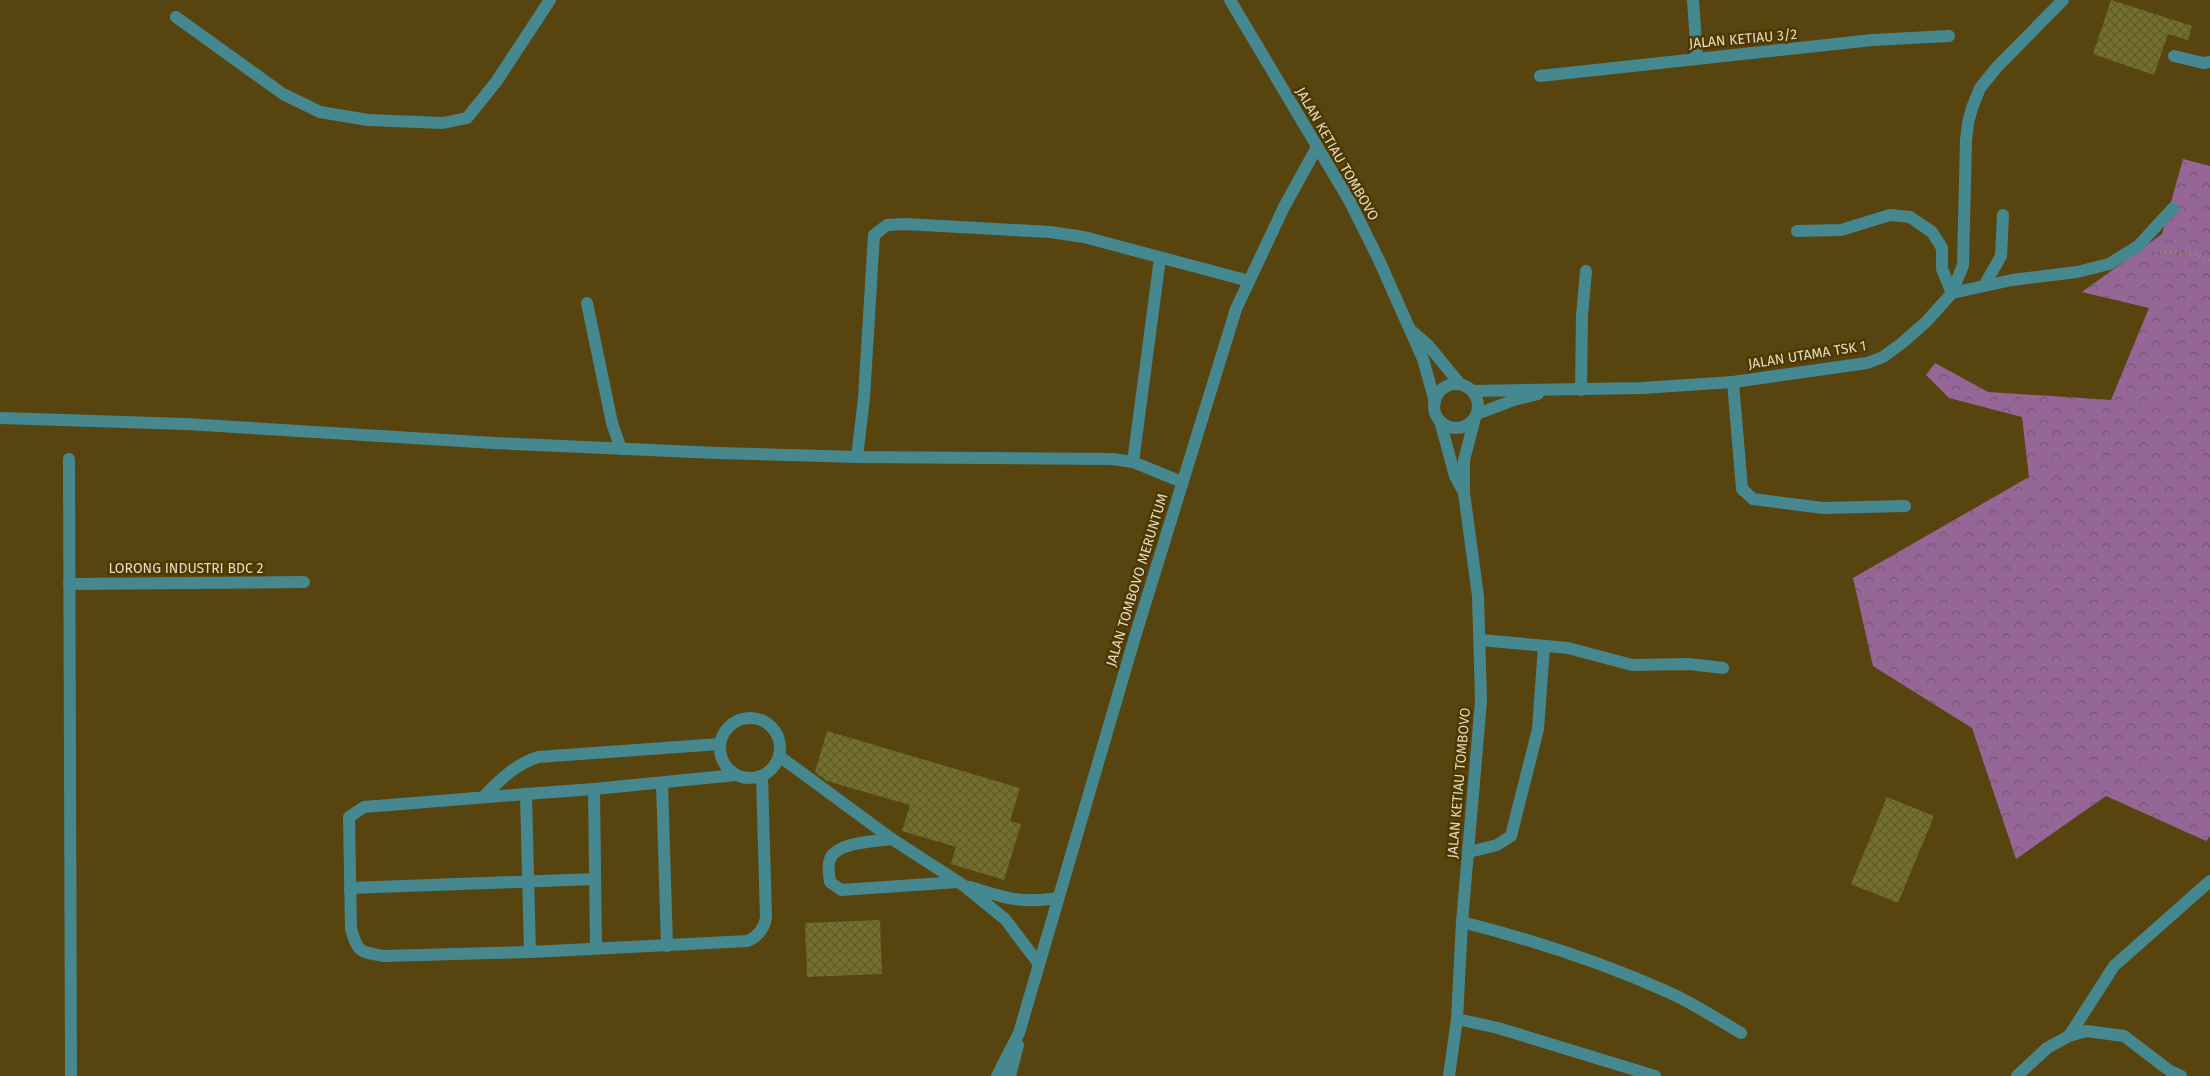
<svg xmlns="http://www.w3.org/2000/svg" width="2210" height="1076" font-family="'Fira Sans',sans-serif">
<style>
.forest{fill:url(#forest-crowns)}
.building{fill:url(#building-cross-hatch)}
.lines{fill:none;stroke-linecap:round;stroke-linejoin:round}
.path{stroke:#9d8d65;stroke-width:3;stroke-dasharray:1 4;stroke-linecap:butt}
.minor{stroke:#468890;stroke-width:12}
.labels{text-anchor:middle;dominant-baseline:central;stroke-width:5;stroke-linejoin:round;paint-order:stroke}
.street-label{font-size:14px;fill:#e5d9c0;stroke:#4d3900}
</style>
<defs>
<pattern id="forest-crowns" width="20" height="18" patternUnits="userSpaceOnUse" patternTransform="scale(1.25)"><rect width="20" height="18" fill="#966697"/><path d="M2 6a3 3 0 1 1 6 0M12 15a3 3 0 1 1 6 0" fill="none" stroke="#765772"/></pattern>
<pattern id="building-cross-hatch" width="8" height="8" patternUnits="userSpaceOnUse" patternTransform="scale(1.25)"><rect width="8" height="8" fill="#74702a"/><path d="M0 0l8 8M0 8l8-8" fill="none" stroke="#5f5b31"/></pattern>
</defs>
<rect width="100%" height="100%" fill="#58440f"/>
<polygon class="forest" points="2183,159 2210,166 2210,837 2206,841 2106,796 2016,859 1972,728 1873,666 1853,578 2029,477 2022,417 1949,398 1926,375 1935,363 1988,392 2111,400 2149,308 2082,292 2162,234"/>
<g class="building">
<polygon points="2111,0 2192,26 2188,40 2168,34 2154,75 2093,54"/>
<polygon points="827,731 1020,788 1010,821 1021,824 1004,880 951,864 956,847 902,831 910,805 827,781 815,772"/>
<polygon points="1887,797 1934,816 1898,903 1851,884"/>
<polygon points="880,920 882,974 807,977 805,923"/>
</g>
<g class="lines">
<polyline class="path" points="2155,251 2194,254 2210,261"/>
<g class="minor">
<polyline points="1230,0 1349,200 1378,258 1423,359 1435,402"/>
<polyline points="1693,0 1697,58"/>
<polyline points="176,17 283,94 320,112 368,120 443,123 467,118 496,82 550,0"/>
<polyline points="2174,56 2203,63 2210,62"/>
<polyline points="1540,76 1872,40 1949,36"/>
<polyline points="1797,231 1841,230 1890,215 1910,217 1932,232 1942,248 1942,269 1952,293 2012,280 2077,272 2109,264 2138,246 2173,208"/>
<polyline points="1985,284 2001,256 2003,215"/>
<polyline points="587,303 612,423 621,449"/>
<polyline points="1413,332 1428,345 1460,384"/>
<polyline points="1733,382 1742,489 1753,499 1823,508 1905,506"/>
<circle cx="1456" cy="406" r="22"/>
<polyline points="1581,390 1582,316 1586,271"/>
<polyline points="1472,391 1642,388 1733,382 1867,363 1883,357 1902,343 1926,322 1952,293 1963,265 1966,140 1968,123 1972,108 1980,88 1997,67 2063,0"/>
<polyline points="1477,414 1514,400 1538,394"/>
<polyline points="0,418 186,424 494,443 717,453 857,457 1112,459 1133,462 1182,482"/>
<polyline points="1440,421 1455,476 1463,491"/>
<polyline points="857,457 864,398 874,235 887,225 905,224 1050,232 1084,237 1249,281"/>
<polyline points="69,459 71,1076"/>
<polyline points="1133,462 1160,258"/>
<polyline points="69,584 304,582"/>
<polyline points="1481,640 1568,648 1632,665 1689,664 1723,668"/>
<circle cx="750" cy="748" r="30"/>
<polyline points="779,756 892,839 963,885 1005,919 1039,964"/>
<path d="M736,775L594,789L526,794L530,952L748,941C758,936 764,929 766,918L762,776"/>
<polyline points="662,783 667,946"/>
<polyline points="594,789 596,948"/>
<path d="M526,794L364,807L349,817L351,929C358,953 360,952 384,956L530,952"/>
<path d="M483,797C500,780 514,765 538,757L720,744"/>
<path d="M892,839C877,841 836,842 830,859C827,866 829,875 830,882L841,890L958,882"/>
<polyline points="1469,852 1497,845 1511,836 1538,729 1544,646"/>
<path d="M970,887C1004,898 1022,904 1058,898"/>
<polyline points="350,888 595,879"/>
<path d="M1462,922C1533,940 1601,962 1668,992C1693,1003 1717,1019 1741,1033"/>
<polyline points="1457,1019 1498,1028 1655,1076"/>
<polyline points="2069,1036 2114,966 2210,881"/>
<polyline points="997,1076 1019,1033 1134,640 1236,309 1284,207 1316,149"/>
<polyline points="1010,1076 1018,1045"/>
<polyline points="1449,1076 1457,1019 1462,922 1481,701 1478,596 1464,493 1464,460 1475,418"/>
<polyline points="2017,1076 2047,1048 2069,1036 2086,1031 2124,1036 2170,1071 2181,1076"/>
</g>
</g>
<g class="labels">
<g class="street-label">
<text transform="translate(1743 39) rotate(-5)">JALAN KETIAU 3/2</text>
<text transform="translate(1337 154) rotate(60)">JALAN KETIAU TOMBOVO</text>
<text transform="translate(1807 355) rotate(-9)">JALAN UTAMA TSK 1</text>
<text x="186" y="568">LORONG INDUSTRI BDC 2</text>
<text transform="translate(1137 580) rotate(-73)">JALAN TOMBOVO MERUNTUM</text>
<text transform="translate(1459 783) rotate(-85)">JALAN KETIAU TOMBOVO</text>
</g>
</g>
</svg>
